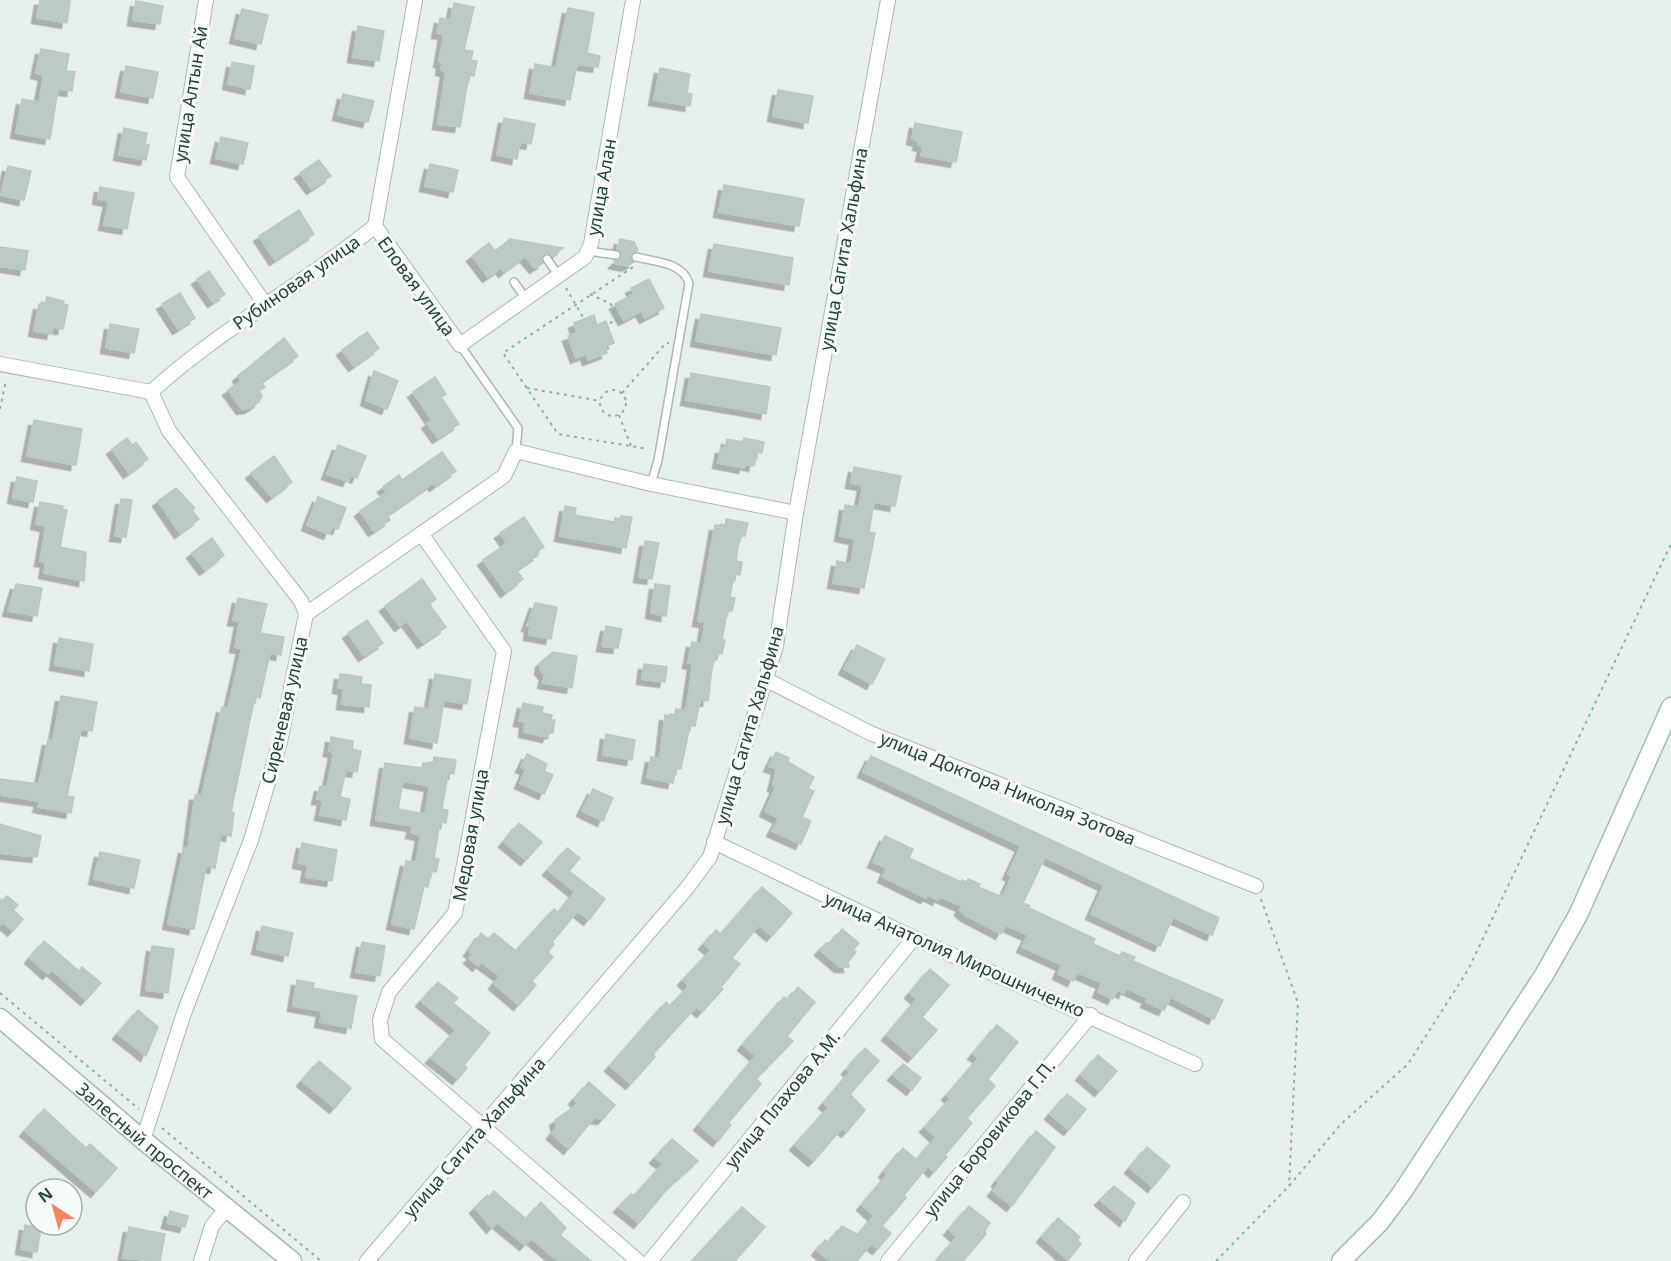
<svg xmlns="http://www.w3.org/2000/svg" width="1671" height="1261" font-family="'Noto Sans',sans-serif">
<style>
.building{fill:#bbcac4;stroke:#b8c9c2;stroke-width:1.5;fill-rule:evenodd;filter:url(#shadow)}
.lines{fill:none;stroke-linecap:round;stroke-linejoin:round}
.lane-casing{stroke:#a8b8b2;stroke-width:10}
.street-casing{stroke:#a8b8b2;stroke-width:16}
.secondary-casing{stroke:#a4bbb3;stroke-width:21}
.path{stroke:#86b3a5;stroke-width:2;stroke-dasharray:3 4.5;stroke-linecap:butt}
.lane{stroke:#fff;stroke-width:7}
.street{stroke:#fff;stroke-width:14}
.secondary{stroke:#fff;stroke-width:18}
.labels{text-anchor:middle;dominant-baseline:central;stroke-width:6;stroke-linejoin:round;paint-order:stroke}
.street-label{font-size:18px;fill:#24423a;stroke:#f7fbf9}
</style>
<defs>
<filter id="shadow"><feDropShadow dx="-5.5" dy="5.5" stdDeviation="0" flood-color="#0004"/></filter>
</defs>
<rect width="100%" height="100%" fill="#e6efeb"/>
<g class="building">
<polygon points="40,0 70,0 67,23 37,18"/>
<polygon points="136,1 163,6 160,24 133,20"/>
<polygon points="454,3 474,7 464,50 473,51 471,60 477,61 474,76 469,75 460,127 438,124 446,71 441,70 442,63 439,62 444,34 437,33 440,18 451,20"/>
<polygon points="568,8 594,13 587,53 600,56 598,67 577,64 570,100 530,93 535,64 556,68"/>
<polygon points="242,9 268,15 261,44 235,38"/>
<polygon points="358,26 384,31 379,61 353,57"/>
<polygon points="41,49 69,54 66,71 75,72 72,91 58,89 50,139 16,133 22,99 39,102 44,75 36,73"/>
<polygon points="232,62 254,66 250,89 228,84"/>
<polygon points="126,66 158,72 153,98 121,92"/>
<polygon points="660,68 690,74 687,93 692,94 690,106 654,100"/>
<polygon points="778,90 813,96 808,123 773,116"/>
<polygon points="343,94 374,101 368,122 338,115"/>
<polygon points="504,118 535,124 531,144 520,142 517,159 497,155"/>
<polygon points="915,123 962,132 956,162 921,156 923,146 918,145 919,141 912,139"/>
<polygon points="124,128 147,133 145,144 149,145 146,160 119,155"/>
<polygon points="221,137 248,143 243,164 216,158"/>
<polygon points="319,160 331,176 312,189 300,173"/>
<polygon points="430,164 458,170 453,192 425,186"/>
<polygon points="8,166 31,171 24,200 1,195"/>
<polygon points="724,185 804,199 799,226 719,212"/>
<polygon points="100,187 134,193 127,229 104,225 109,201 98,199"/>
<polygon points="299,210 314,234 275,260 259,236"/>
<polygon points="510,239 563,248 552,256 543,255 543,263 535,268 525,256 504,272 501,268 488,277 472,256 489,243 495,251"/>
<polygon points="620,239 634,242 638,250 631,255 634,262 627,266 614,263 621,256 617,250"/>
<polygon points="714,244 793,258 789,285 709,271"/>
<polygon points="0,247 28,251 25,270 0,266"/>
<polygon points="209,271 225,294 213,302 197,279"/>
<polygon points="649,279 664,308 645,318 641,311 624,320 615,304 634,294 631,288"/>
<polygon points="180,293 195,318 178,329 162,304"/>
<polygon points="47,297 64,301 63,304 68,305 63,329 53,328 52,334 34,331 39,304 45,305"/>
<polygon points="701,314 781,328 776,355 696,341"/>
<polygon points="594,315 597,325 606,321 614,343 605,346 607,353 588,360 586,354 576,358 568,336 577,333 574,323"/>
<polygon points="110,324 139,329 134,353 106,348"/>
<polygon points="367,332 379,348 354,366 342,350"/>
<polygon points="284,338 298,356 261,382 265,387 259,391 262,395 259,402 250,408 242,409 228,390 241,381 238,376"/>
<polygon points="374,371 398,381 387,409 366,400"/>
<polygon points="691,373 770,387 766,414 686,400"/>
<polygon points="435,377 446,394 441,397 459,424 438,438 427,423 432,420 413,392"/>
<polygon points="34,420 82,429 76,465 27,456"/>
<polygon points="127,438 132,445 136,442 148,459 129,473 112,449"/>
<polygon points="744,438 764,442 762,453 757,452 754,466 745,464 744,468 718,463 721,448 725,449 727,439 743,442"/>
<polygon points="338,445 366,456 357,478 351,475 348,481 327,474"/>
<polygon points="442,452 456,471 435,486 433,483 387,515 390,520 374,531 360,511 387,492 383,487 399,475 402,480"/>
<polygon points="274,456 292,482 272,497 251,473"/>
<polygon points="854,467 901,476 895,506 874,502 869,532 875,533 864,588 833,583 837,561 851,564 855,539 840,536 845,505 859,507 863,485 851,483"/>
<polygon points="17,477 37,481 33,502 13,498"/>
<polygon points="176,488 195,508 192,510 199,519 180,533 158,501"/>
<polygon points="318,497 346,508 338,529 332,527 329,534 307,525"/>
<polygon points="121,499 132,500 126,537 115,536"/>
<polygon points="40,502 63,506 62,509 67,510 60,547 86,552 84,581 44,573 46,562 40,561 46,526 36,524"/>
<polygon points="565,506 576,508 575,515 591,518 614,522 615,518 620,519 621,516 632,517 626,548 560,536"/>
<polygon points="524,517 544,547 536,552 538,555 516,570 523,579 506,592 483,560 507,543 500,533"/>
<polygon points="726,519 748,523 745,536 740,536 736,561 742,562 740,575 734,574 730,597 735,598 732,611 727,611 722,640 725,640 722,654 717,653 712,668 708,701 700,700 695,726 690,725 681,769 676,768 673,783 647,778 651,757 660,759 665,715 674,717 676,709 686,711 693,664 688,663 692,642 702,644 705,622 698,621 715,525 725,527"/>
<polygon points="212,538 224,555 205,570 192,553"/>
<polygon points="645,541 659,543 652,579 639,577"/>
<polygon points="422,579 436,599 429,604 446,627 423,643 407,621 400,626 385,606"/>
<polygon points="16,584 42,588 37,616 8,611"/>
<polygon points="655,584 670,586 666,616 651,613"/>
<polygon points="238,598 267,604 260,633 284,637 281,655 270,653 260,698 255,696 231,812 234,813 231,836 221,834 215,868 206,866 194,929 168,924 184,848 188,849 195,795 202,795 222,707 228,709 242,648 235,647 240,621 233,620"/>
<polygon points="535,603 557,607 551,639 529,635 530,626 527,626"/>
<polygon points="367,620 383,643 364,656 348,633"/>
<polygon points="606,626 622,629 618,648 602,646"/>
<polygon points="59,638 93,644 89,671 55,665"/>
<polygon points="857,645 885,659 872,684 844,669"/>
<polygon points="553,652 577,656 572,688 543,683 545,675 540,669 541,662"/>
<polygon points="644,664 667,667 665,682 642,679"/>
<polygon points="340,674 362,677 361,684 371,685 369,707 342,704 344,689 338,688"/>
<polygon points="435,674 471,680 467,704 444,700 437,743 410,738 415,707 429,709"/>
<polygon points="61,696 97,702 92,731 81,729 67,796 74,797 71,813 38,807 40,801 0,795 0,779 39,784 48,740 53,741"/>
<polygon points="523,703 543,707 542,713 552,715 551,720 555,720 553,733 549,733 548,737 524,732 525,722 519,721"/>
<polygon points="606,734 635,740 632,760 603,755"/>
<polygon points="331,737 353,741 352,749 361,751 357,772 346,770 340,797 350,799 346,820 320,815 323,800 317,799 320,786 327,787 334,752 329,751"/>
<polygon points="776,752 789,758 788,762 814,777 808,789 814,791 802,817 811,821 801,844 772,831 779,818 765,811 776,787 773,786 777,769 769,766"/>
<polygon points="527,754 547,764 544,771 553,775 544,794 520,783 526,769 521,767"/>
<polygon points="871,756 1219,918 1212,935 1173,917 1160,946 1091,914 1104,885 1045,857 1023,903 1030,906 1029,908 1095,939 1093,944 1120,956 1122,952 1135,957 1133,961 1223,1000 1214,1019 1171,997 1164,1010 1146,1002 1148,998 1126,988 1124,993 1117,990 1113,999 1098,992 1102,983 1077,972 1073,981 1058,974 1062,965 1022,947 1028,935 1006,925 1001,934 965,915 960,910 962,906 939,896 938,900 928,895 926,898 883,877 887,868 873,862 885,836 913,849 909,858 961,882 962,880 967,882 968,879 980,884 978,887 1002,897 1012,876 1008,874 1021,846 863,772"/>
<path d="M434,757L456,760L454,774L448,773L442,809L448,810L446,823L440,822L434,858L439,859L436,872L431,871L428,887L424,886L414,929L392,924L406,861L416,863L421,835L411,833L413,826L376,820L385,763L422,768L423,763L433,764ZM403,781L430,786L425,814L398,809Z"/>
<polygon points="593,789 613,798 603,821 582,811"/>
<polygon points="519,823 542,842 526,860 504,842"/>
<polygon points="0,824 41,836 37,857 0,853"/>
<polygon points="302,843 337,850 332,881 306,877 308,865 298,863"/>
<polygon points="567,848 580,858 569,871 605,899 589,920 578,911 552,942 554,944 548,952 553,957 532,981 536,985 519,1005 494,984 500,976 481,962 478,966 469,958 473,954 469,951 481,933 488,939 494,933 516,951 554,909 559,913 575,892 548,870"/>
<polygon points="100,852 140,860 134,888 94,879"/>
<polygon points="762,887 792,913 772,936 759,925 732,958 740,964 721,987 723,989 702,1012 696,1007 653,1054 655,1057 631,1084 610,1066 666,1002 670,1006 689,986 683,980 711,950 704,944 716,930 721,934"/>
<polygon points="7,896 18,905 13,910 23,919 13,931 3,922 0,925 0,899 2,901"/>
<polygon points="262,926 293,933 288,956 257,949"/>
<polygon points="842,929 859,943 853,950 856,952 848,962 849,967 840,967 820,950 826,943 831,943"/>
<polygon points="44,941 79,971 82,967 101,983 86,1000 52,970 48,974 30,958"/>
<polygon points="362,942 385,946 380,976 356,972"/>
<polygon points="152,946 174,949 168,993 146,990"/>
<polygon points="930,969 949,985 922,1017 937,1030 913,1057 887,1035 917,999 910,993"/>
<polygon points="297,980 314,983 313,988 357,996 351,1028 320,1022 322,1011 293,1006"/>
<polygon points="438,982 458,998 453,1003 490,1033 464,1065 467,1068 458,1079 431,1058 456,1030 421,1001"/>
<polygon points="798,987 815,1002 787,1036 793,1041 756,1079 761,1084 729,1122 731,1125 718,1141 699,1125 756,1056 743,1045 784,997 788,1000"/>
<polygon points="138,1010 158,1027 146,1056 118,1034"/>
<polygon points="997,1025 1018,1042 988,1079 995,1086 967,1118 972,1123 945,1155 947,1157 934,1172 928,1166 904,1195 906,1198 882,1226 891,1233 878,1249 871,1244 857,1261 830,1261 817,1250 825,1240 828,1243 842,1226 858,1235 874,1216 862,1205 887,1175 884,1172 903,1148 917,1160 936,1137 925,1127 951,1098 947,1095 979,1058 973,1054"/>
<polygon points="865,1048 879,1061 850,1094 865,1110 847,1132 842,1128 814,1161 795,1145 829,1107 824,1103 850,1072 847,1069"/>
<polygon points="1098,1055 1117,1071 1100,1091 1081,1075"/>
<polygon points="319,1061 351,1088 335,1108 302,1081"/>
<polygon points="903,1064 921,1078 912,1090 893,1075"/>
<polygon points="589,1082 615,1105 603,1119 594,1118 569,1149 552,1134 557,1127 555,1120 578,1104 574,1099"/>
<polygon points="1067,1094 1086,1109 1069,1130 1050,1114"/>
<polygon points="44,1109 86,1148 90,1144 117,1168 96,1192 25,1131"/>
<polygon points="1036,1131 1055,1147 1012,1206 993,1191 999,1183 997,1181"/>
<polygon points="672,1139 698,1161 668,1188 639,1223 619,1207 631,1194 634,1196 663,1164 655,1158"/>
<polygon points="1147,1147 1170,1166 1153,1187 1130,1168"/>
<polygon points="1114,1186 1135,1203 1125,1221 1100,1200"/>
<polygon points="494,1191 526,1219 541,1202 566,1228 560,1235 591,1261 558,1261 531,1238 525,1245 497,1222 492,1228 475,1208 487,1195 489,1197"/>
<polygon points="969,1206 990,1223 985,1230 986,1234 963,1261 936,1261 957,1237 949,1230"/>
<polygon points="742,1207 765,1227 735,1261 692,1261"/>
<polygon points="170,1211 188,1216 185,1227 167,1223"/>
<polygon points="1058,1218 1080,1237 1077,1240 1081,1244 1068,1260 1042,1237"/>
<polygon points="25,1225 41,1228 37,1252 21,1249"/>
<polygon points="129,1227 165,1234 160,1261 123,1258"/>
</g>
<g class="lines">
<g class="lane-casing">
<g id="lane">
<polyline points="588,251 616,255"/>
<path d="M636,257C656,262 682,262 689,283L658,460L651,484"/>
<polyline points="547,259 559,276"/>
<polyline points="514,282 526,299"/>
<polyline points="460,345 518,428 516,451"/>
</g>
</g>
<g class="street-casing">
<g id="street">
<polyline points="206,0 177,177 265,304"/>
<polyline points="375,226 460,345 585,257 591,244 633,0"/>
<polyline points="0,364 151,392"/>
<path d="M151,392C220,329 303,285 375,226L415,0"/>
<polyline points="422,535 504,651 455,913 389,992 380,1020 382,1039 638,1261"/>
<polyline points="306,614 504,476 516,451 651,484 796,513"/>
<polyline points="765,679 870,733 1256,886"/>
<polyline points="714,842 914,938 1195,1064"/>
<polyline points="143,1140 184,1013 251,840 280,742 306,614 301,601 169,431 151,392"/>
<polyline points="201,1261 212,1226 227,1208"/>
<polyline points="367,1261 687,888 710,857 776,646 796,513 888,0"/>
<polyline points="650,1261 914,938"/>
<polyline points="888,1261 1091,1015"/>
<polyline points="1136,1261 1183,1202"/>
</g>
</g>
<g class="secondary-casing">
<g id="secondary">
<path id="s1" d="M0,1018L143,1140L292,1261"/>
<polyline points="1341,1261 1380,1222 1403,1191 1544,975 1578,915 1671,707"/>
</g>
</g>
<g class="path">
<polyline points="633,267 503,353 558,434 648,449"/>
<polyline points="566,288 584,319"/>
<polyline points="590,294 611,304 617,320 610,323"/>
<polyline points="527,388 600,401"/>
<circle cx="613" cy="403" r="13"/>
<polyline points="622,393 666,343 669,343"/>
<polyline points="0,409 6,380"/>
<polyline points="619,415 631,446"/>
<polyline points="1261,899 1298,1003 1289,1186"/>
<polyline points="0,993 139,1109"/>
<polyline points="162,1128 321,1261"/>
<polyline points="1216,1261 1289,1186 1341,1124 1408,1064 1468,970 1671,544"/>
</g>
<use href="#lane" class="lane"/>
<use href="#street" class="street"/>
<use href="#secondary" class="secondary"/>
</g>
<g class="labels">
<g class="street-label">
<text transform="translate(190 94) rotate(-81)">улица Алтын Ай</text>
<text transform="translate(601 187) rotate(-80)">улица Алан</text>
<text transform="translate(843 249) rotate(-80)">улица Сагита Хальфина</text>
<text transform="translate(296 282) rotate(-35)">Рубиновая улица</text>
<text transform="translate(417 286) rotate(54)">Еловая улица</text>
<text transform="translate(284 710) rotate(-77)">Сиреневая улица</text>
<text transform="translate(749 725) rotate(-74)">улица Сагита Хальфина</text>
<text transform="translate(1008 788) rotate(22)">улица Доктора Николая Зотова</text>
<text transform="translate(470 835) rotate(-80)">Медовая улица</text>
<text transform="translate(955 954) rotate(24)">улица Анатолия Мирошниченко</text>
<text transform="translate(782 1099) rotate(-51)">улица Плахова А.М.</text>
<text transform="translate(474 1137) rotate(-49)">улица Сагита Хальфина</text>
<text transform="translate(989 1138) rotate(-51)">улица Боровикова Г.П.</text>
<text stroke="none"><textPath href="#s1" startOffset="190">Залесный проспект</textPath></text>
</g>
</g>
<g transform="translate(54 1207) rotate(324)"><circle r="28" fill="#f7fbf9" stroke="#a3b1ad" stroke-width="1.5"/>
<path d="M0-4.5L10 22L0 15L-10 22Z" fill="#f4845f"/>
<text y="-9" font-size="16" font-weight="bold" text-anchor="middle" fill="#24423a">N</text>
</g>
</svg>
